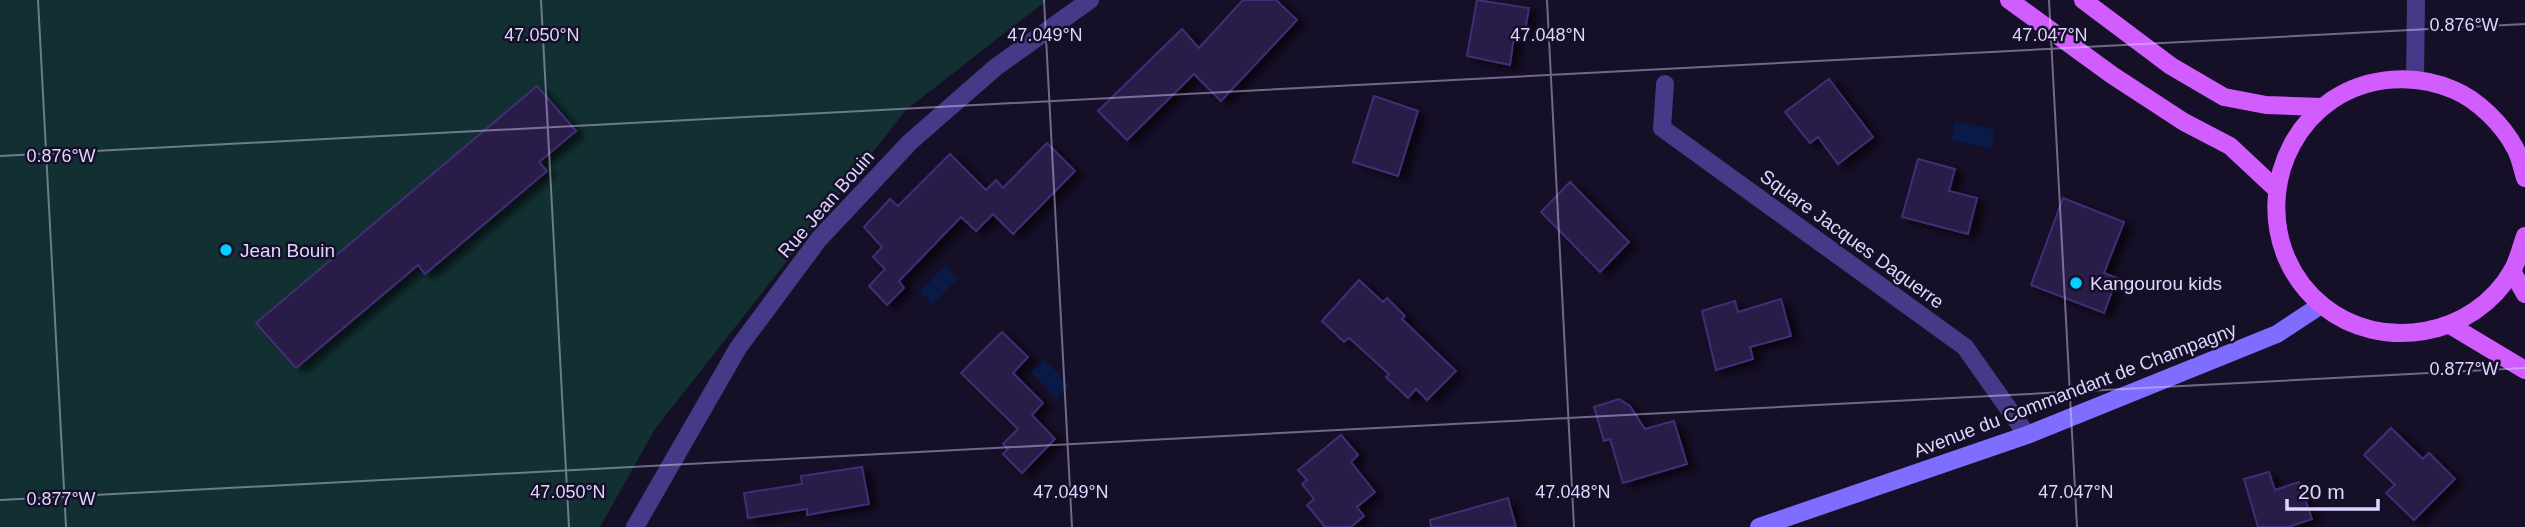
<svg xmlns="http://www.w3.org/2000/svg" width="2525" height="527" font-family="Helvetica,sans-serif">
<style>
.green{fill:#123032}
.water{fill:#0a1a47}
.building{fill:#291b49;stroke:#422d75;stroke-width:2;filter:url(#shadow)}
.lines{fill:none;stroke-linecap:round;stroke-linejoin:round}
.minor{stroke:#443a87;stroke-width:18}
.secondary{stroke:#7f6dff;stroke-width:18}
.primary{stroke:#d25dff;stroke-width:18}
.ticks{fill:none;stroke:#dfd6ff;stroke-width:2;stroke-opacity:0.45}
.poi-dot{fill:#02cdff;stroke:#160f28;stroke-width:2.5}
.labels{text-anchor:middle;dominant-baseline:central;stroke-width:5;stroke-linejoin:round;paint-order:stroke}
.street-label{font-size:19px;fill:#dfd6ff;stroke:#160f28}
.poi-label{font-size:19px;fill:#dfd6ff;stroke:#160f28;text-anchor:start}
.ticks-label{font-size:18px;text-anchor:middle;fill:#dfd6ff;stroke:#160f28;stroke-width:5;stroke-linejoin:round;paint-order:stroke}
</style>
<defs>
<filter id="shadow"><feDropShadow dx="8" dy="4.5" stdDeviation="3.5" flood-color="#0009"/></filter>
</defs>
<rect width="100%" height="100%" fill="#160f28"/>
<polygon class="green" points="0,0 1047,0 906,110 655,429 600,527 0,527"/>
<g class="water">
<polygon points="1955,121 1995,130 1991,149 1951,140"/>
<polygon points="945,266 958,278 933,304 920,292"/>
<polygon points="1045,360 1069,385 1056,398 1031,372"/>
</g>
<g class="building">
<polygon points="1243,0 1276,0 1297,20 1221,101 1194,74 1127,140 1098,111 1182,29 1199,48"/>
<polygon points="1477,0 1529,8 1525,31 1515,29 1510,65 1467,56"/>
<polygon points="1829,79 1873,137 1838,164 1818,137 1810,143 1785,112"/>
<polygon points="537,86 576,131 539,162 547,171 425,274 418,265 296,368 256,323"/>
<polygon points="1374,96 1418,111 1398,176 1353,162"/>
<polygon points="1047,143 1075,171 1013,234 993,214 976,231 961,217 899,281 904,288 887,305 869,286 885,269 873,257 882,247 864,227 890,199 898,206 950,154 986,190 996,180 1003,188"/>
<polygon points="1918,159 1955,169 1949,191 1977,198 1968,234 1902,217"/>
<polygon points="1570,182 1629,242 1600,272 1541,212"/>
<polygon points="2063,198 2124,222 2104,273 2117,278 2104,313 2031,285"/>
<polygon points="1359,280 1383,302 1387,298 1405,316 1402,319 1456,371 1427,400 1416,389 1408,398 1386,377 1389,374 1349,338 1344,342 1322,321"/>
<polygon points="1781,299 1791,336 1750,347 1753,359 1716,370 1702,311 1735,301 1738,312"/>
<polygon points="1002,332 1028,357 1013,373 1043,403 1032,415 1055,439 1022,473 1003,454 1008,449 1003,444 1018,429 961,373"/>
<polygon points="1619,399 1630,406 1645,429 1674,421 1687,464 1623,483 1610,439 1604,441 1594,407"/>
<polygon points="2391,428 2423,459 2429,453 2455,479 2414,520 2386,493 2395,485 2364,455"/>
<polygon points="1341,435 1358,455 1351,462 1375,492 1357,507 1364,516 1351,527 1325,527 1307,505 1314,499 1302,484 1307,480 1298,470"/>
<polygon points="862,467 869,504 807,515 807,509 748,518 744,493 802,484 801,476"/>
<polygon points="2269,472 2275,490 2299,482 2312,519 2288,527 2258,527 2244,479"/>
<polygon points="1508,498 1516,527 1431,527 1430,520"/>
</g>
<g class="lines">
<g class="minor">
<polyline points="2415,79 2416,0"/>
<polyline points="1665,84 1662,128 1965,347 2027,435"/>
<polyline points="635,527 738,348 819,239 910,142 996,67 1090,0"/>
</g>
<polyline class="secondary" points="1759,527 2027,435 2277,334 2321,305"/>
<g class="primary">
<polyline points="2009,0 2112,75 2184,122 2230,146 2276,189"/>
<polyline points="2083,0 2171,66 2224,97 2266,105 2322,107"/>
<path d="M2525,178C2522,168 2520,157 2515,148C2503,125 2478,100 2454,90C2415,73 2368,76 2332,100C2263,147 2256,252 2323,306C2381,353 2474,337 2512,271C2518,261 2521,247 2525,236"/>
<polyline points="2512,271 2525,294"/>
<polyline points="2450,325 2525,370"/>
</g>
</g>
<path class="ticks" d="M38,0L66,527M541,0L569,527M1044,0L1072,527M1547,0L1574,527M2049,0L2077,527M0,156L2525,24M0,500L2525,368"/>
<g class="poi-dot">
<circle cx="226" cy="250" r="7"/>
<circle cx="2076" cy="283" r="7"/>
</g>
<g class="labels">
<g class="street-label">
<text transform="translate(826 204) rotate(-49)">Rue Jean Bouin</text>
<text transform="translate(1852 239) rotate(36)">Square Jacques Daguerre</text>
<text transform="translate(2075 390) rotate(-21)">Avenue du Commandant de Champagny</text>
</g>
<g class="poi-label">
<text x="240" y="250">Jean Bouin</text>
<text x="2090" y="283">Kangourou kids</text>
</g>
</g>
<g class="ticks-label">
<text x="2464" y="31">0.876°W</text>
<text x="542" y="41">47.050°N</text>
<text x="1045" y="41">47.049°N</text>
<text x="1548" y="41">47.048°N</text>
<text x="2050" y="41">47.047°N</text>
<text x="61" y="162">0.876°W</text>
<text x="2464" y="375">0.877°W</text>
<text x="568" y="498">47.050°N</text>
<text x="1071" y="498">47.049°N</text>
<text x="1573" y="498">47.048°N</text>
<text x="2076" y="498">47.047°N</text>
<text x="61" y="505">0.877°W</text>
</g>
<path d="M2287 499v10h91v-10" fill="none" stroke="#dfd6ff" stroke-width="3.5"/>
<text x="2298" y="499" font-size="21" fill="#dfd6ff" stroke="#160f28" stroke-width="5" paint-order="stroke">20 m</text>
</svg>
